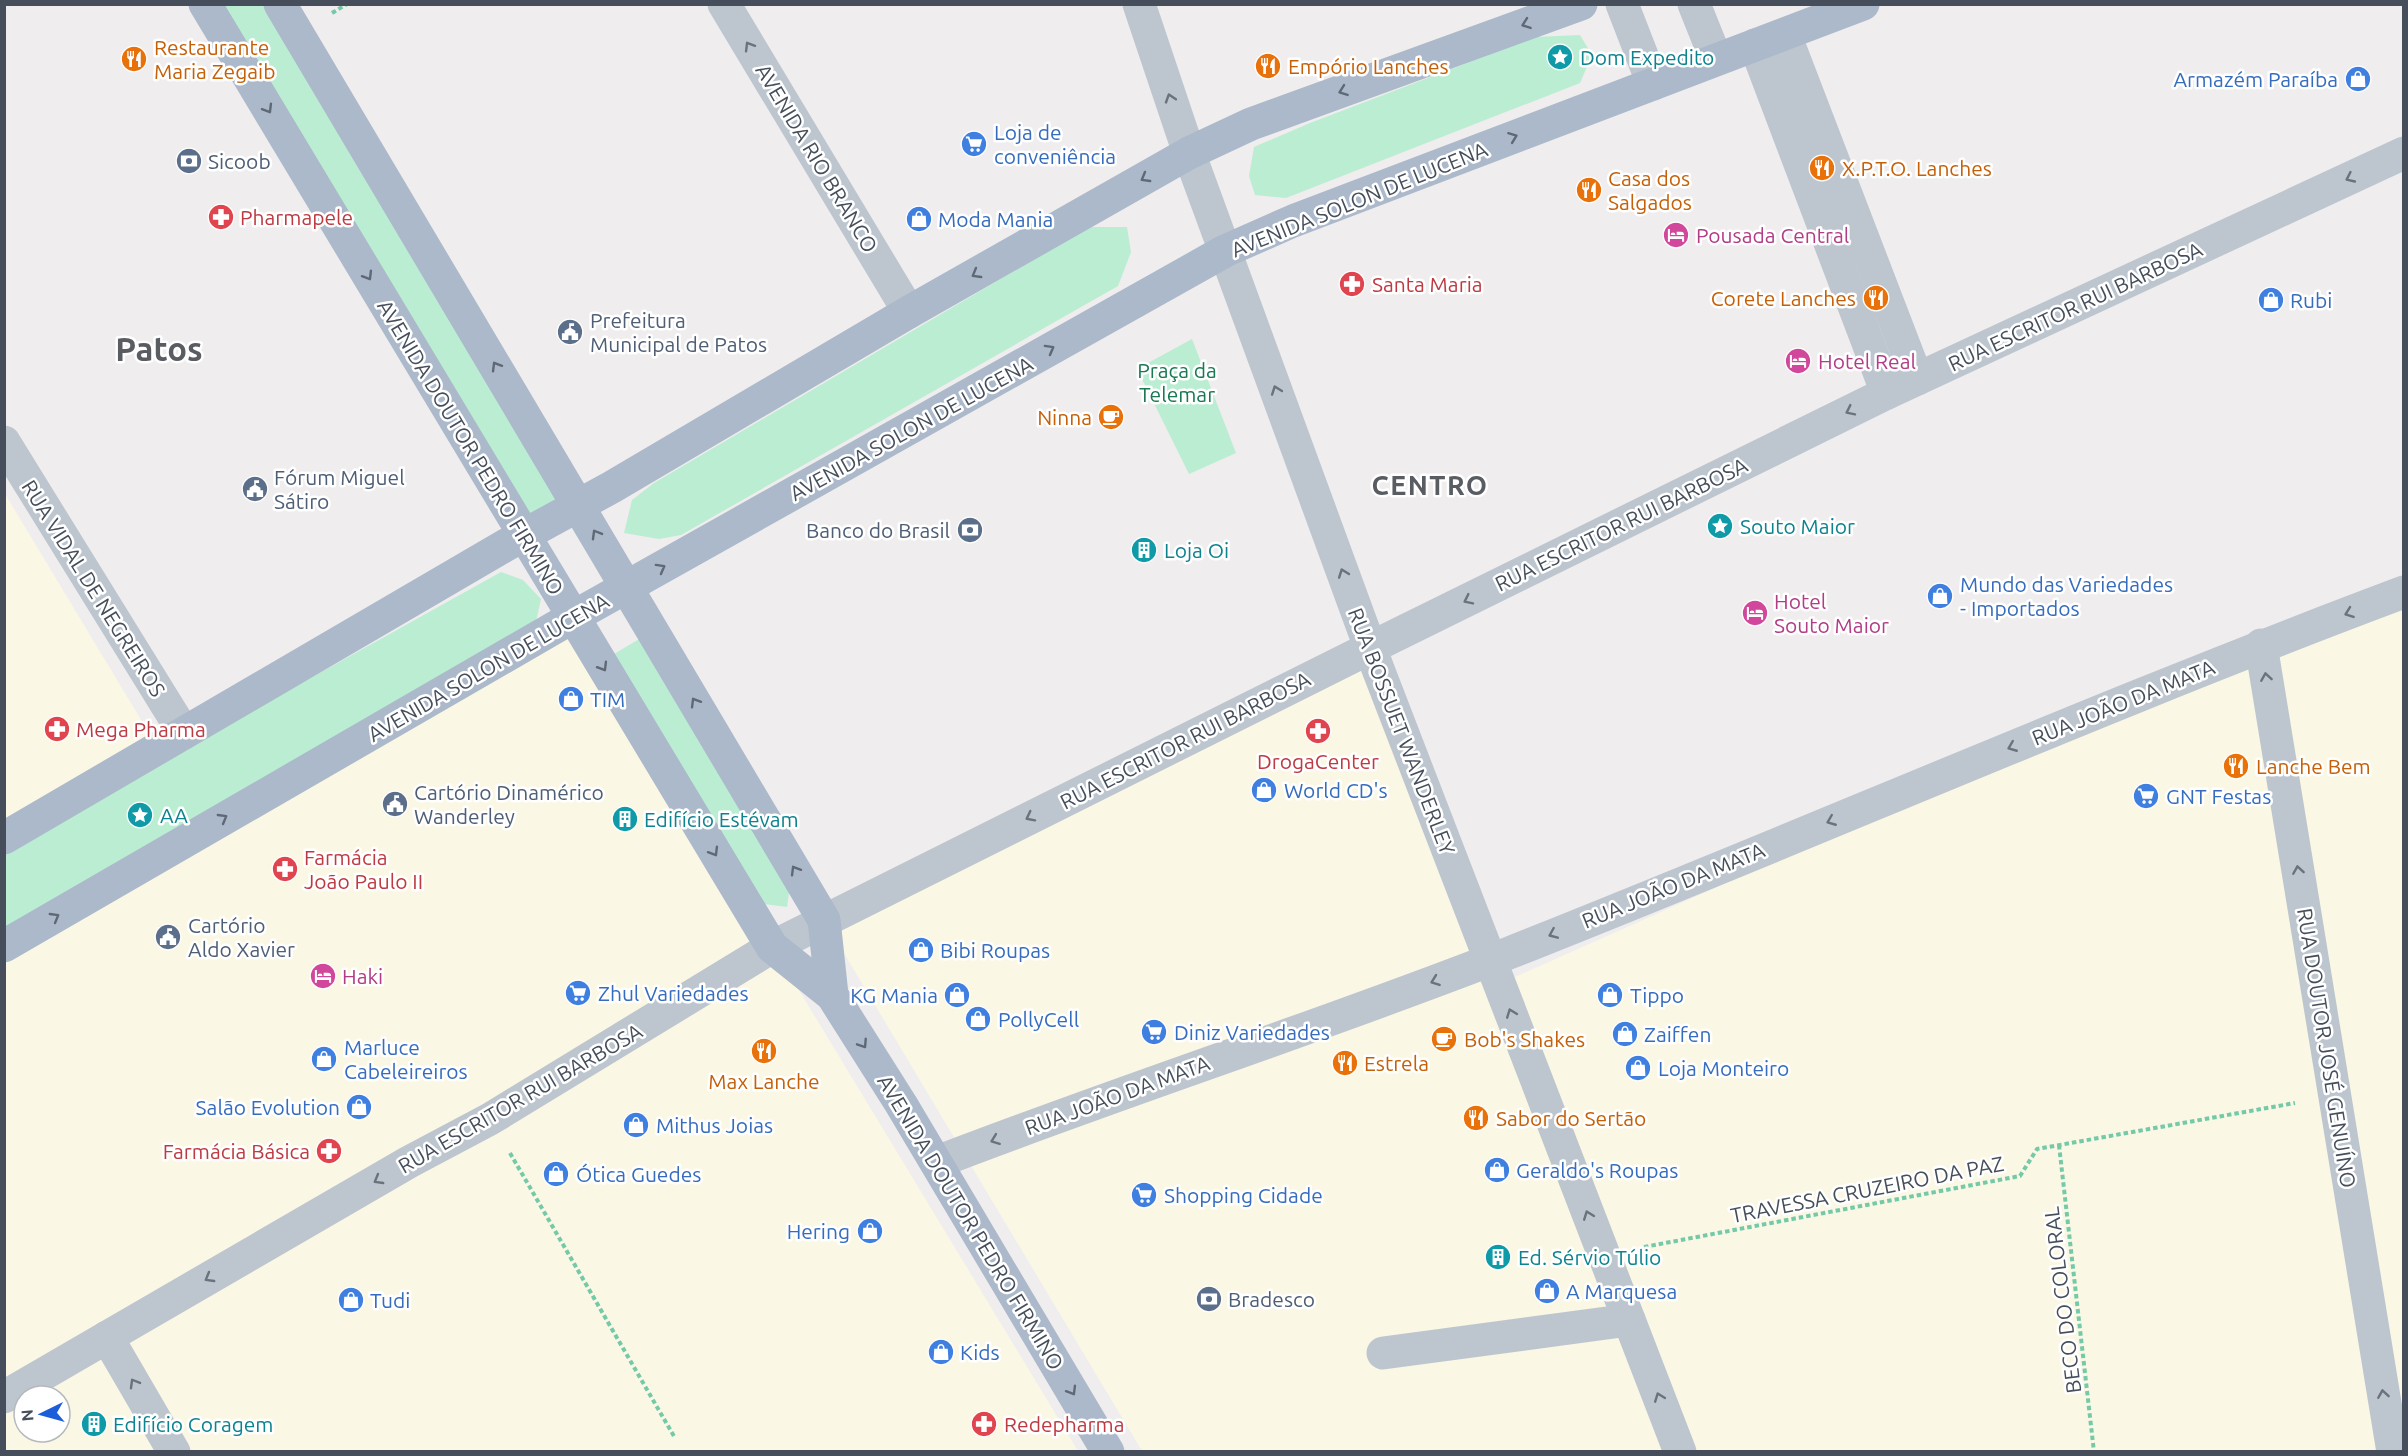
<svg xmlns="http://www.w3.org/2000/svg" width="2408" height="1456" font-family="Ubuntu,sans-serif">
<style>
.commercial{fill:#fbf7e5;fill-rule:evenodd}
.green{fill:#bbedd3}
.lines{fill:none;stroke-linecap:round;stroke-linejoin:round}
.path{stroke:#74caa8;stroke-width:4;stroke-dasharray:4.5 3;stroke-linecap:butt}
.minor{stroke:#bdc6cf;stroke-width:33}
.major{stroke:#acb9cb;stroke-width:33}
.oneway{stroke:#5f6976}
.oneway2{stroke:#69727d}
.labels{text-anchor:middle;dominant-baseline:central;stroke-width:5;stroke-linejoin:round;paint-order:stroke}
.food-label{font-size:21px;fill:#c56008;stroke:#fff;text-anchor:start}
.culture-label{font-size:21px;fill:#0d838f;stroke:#fff;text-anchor:start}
.shop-label{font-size:21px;fill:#366cbe;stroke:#fff;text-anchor:start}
.street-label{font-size:21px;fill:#454e5a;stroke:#fff}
.service-label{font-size:21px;fill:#4e5e75;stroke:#fff;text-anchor:start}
.health-label{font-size:21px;fill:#be3a42;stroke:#fff;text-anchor:start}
.hotel-label{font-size:21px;fill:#b23c85;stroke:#fff;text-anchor:start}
.park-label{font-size:21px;fill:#187952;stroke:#fff}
.district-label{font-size:27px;font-weight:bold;letter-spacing:1.5px;fill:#595c61;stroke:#fff}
.town-label{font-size:33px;font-weight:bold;fill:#595c61;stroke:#fff}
</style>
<rect width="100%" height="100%" fill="#efeded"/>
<g class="commercial">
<polygon points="4,492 158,748 4,837"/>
<polygon points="2403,592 2403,1451 1142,1451 824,920 1370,648 1499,984 2261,645"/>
<path d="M573,617L1078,1451H5L4,946ZM24,1396H60V1432H24Z"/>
</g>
<g class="green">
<polygon points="206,5 281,5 579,506 523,535"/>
<polygon points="1580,35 1592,55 1580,83 1286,198 1255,195 1249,176 1254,147 1310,123 1535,37"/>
<polygon points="1089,227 1127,227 1131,252 1118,286 681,535 659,539 624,533 632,500 654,483"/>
<polygon points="1192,339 1236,453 1189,474 1137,369"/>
<polygon points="501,572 523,580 541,599 535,626 5,928 5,848"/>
<polygon points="641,638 790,886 787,907 764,904 614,654"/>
</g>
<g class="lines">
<g class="path">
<polyline points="332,13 347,4"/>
<polyline points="2059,1145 2094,1452"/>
<polyline points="510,1153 675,1438"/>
<polyline points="1644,1247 2020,1176 2037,1149 2295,1103"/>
</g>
<g class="minor">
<polyline points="724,4 909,312"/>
<polyline points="1139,4 1189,153 1378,669 1680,1452"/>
<polyline points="1622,4 1653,84"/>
<polyline points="1694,4 1716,59"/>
<polyline points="1785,35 1917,379"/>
<polyline points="1755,45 1887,393"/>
<polyline points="4,442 184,733"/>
<polyline points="2261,645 2393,1452"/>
<path d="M937,1162C1126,1089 1320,1027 1509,953C1808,835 2102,705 2404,592"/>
<polyline points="107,1337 174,1452"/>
<polyline points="1383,1353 1629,1320"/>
<polyline points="4,1397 409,1162 490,1119 772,947 1370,648 1887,393 2404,153"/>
</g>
<g class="major">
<polyline points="205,4 772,947 832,995 901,1104 1108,1452"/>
<polyline points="280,4 824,920 832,995"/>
<polyline points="4,838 506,545 612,487 909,312 1189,153 1251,124 1581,4"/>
<polyline points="4,946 573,617 1225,251 1293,221 1863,4"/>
</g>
</g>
<defs><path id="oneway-chevron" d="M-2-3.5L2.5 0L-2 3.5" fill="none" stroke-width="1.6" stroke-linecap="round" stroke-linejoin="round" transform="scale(1.5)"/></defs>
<g class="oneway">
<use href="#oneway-chevron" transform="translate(1526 24) rotate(160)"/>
<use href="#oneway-chevron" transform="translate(1343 91) rotate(160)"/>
<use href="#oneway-chevron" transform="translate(268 109) rotate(59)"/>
<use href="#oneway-chevron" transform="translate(1513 137) rotate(-21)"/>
<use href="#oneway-chevron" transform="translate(1145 178) rotate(150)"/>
<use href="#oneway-chevron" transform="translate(976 274) rotate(150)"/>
<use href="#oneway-chevron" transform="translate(368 276) rotate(59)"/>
<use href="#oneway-chevron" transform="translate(1050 349) rotate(-29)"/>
<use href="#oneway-chevron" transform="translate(496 366) rotate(-121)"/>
<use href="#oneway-chevron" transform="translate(596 534) rotate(-120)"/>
<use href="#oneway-chevron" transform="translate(661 568) rotate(-29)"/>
<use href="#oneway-chevron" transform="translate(603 667) rotate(59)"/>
<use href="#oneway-chevron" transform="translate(695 702) rotate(-121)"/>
<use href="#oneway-chevron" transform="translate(223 818) rotate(-30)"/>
<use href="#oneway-chevron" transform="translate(714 852) rotate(59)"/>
<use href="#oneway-chevron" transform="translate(795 870) rotate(-121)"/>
<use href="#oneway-chevron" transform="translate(55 917) rotate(-30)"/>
<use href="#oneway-chevron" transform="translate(863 1044) rotate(57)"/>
<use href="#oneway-chevron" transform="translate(1072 1391) rotate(59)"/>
</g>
<g class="oneway2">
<use href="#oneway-chevron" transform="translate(749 46) rotate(-121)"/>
<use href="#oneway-chevron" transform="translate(1170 98) rotate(-108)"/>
<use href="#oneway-chevron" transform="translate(2350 178) rotate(155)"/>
<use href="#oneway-chevron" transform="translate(1276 390) rotate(-110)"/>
<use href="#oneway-chevron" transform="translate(1850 411) rotate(154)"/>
<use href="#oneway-chevron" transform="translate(1343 573) rotate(-110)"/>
<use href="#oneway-chevron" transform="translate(1468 600) rotate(154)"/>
<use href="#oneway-chevron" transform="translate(2349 613) rotate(160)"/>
<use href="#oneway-chevron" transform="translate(2266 677) rotate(-99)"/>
<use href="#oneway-chevron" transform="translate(2012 747) rotate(158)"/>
<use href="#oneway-chevron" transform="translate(1030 817) rotate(153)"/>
<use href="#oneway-chevron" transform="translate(1831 821) rotate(158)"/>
<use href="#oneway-chevron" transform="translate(2298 870) rotate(-99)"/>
<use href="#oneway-chevron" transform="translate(1553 934) rotate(157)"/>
<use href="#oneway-chevron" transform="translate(1435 981) rotate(160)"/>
<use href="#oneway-chevron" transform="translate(1511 1013) rotate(-111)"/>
<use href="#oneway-chevron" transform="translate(995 1140) rotate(159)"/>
<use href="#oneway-chevron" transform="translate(378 1180) rotate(150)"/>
<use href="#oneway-chevron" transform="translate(1588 1215) rotate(-111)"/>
<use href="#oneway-chevron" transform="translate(209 1278) rotate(150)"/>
<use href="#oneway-chevron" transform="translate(134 1383) rotate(-120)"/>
<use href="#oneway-chevron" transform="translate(2383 1394) rotate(-99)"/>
<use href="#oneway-chevron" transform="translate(1659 1397) rotate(-111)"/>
</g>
<defs>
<g id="sight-disc" transform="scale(1.35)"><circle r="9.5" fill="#0f9aa8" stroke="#fff"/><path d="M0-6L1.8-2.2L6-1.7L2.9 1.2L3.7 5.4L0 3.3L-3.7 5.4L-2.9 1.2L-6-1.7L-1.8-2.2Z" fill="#fff"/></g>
<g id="restaurant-disc" transform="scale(1.35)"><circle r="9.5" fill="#e8710a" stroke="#fff"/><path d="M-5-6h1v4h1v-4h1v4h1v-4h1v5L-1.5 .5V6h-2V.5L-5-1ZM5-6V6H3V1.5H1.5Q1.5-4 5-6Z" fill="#fff"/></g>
<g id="shop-disc" transform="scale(1.35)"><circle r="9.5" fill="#3f7fe0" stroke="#fff"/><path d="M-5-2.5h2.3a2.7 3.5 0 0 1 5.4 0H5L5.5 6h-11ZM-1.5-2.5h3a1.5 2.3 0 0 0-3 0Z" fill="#fff"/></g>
<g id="supermarket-disc" transform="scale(1.35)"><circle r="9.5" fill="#3f7fe0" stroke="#fff"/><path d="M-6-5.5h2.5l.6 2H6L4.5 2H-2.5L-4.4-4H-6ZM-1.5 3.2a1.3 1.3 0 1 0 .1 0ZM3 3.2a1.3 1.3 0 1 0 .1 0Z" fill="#fff"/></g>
<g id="bank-disc" transform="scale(1.35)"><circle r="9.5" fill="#5c6f8a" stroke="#fff"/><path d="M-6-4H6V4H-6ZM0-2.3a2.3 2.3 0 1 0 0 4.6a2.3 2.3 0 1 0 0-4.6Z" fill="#fff"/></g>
<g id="pharmacy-disc" transform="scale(1.35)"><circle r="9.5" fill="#e0444e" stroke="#fff"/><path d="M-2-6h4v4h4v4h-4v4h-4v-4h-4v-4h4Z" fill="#fff"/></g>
<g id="hotel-disc" transform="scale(1.35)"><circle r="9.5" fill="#d1479c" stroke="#fff"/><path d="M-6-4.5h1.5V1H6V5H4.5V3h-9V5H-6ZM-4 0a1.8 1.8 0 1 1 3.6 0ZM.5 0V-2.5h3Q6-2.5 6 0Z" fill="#fff"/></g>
<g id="civic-disc" transform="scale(1.35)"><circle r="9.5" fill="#5c6f8a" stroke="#fff"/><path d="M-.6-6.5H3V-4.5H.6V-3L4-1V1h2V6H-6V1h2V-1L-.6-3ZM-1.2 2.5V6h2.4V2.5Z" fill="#fff"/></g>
<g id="cafe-disc" transform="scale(1.35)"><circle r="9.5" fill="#e8710a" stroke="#fff"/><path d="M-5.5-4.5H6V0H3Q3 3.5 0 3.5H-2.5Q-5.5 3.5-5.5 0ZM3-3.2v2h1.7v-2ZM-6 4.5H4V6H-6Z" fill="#fff"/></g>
<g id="building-disc" transform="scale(1.35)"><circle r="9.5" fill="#0f9aa8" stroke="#fff"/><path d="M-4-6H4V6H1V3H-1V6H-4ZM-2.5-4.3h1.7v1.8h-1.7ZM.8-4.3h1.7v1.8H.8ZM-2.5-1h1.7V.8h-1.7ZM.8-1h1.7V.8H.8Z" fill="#fff"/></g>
</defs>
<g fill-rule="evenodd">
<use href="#sight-disc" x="1560" y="57"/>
<use href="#restaurant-disc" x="134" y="59"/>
<use href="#restaurant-disc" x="1268" y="66"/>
<use href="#shop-disc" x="2358" y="79"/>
<use href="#supermarket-disc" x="974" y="144"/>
<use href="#bank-disc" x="189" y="161"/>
<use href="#restaurant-disc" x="1822" y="168"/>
<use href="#restaurant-disc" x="1589" y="190"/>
<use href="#pharmacy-disc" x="221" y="217"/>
<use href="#shop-disc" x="919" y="219"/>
<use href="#hotel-disc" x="1676" y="235"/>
<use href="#pharmacy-disc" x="1352" y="284"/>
<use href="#restaurant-disc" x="1876" y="298"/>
<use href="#shop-disc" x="2271" y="300"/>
<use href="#civic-disc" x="570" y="332"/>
<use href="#hotel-disc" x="1798" y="361"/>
<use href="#cafe-disc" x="1111" y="417"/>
<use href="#civic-disc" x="255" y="489"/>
<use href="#sight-disc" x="1720" y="526"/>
<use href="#bank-disc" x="970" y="530"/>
<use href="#building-disc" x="1144" y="550"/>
<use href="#shop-disc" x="1940" y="596"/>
<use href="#hotel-disc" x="1755" y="613"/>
<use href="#shop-disc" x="571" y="699"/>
<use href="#pharmacy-disc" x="57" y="729"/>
<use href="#pharmacy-disc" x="1318" y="731"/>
<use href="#restaurant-disc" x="2236" y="766"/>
<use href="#shop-disc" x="1264" y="790"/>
<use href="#supermarket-disc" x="2146" y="796"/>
<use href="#civic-disc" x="395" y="804"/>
<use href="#sight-disc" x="140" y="815"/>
<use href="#building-disc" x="625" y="819"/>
<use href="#pharmacy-disc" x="285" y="869"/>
<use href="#civic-disc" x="168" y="937"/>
<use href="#shop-disc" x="921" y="950"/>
<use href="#hotel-disc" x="323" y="976"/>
<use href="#supermarket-disc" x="578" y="993"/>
<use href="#shop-disc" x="957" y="995"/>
<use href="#shop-disc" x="1610" y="995"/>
<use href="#shop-disc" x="978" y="1019"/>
<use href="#supermarket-disc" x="1154" y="1032"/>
<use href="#shop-disc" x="1625" y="1034"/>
<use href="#cafe-disc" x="1444" y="1039"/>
<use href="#restaurant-disc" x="764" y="1051"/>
<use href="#shop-disc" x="324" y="1059"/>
<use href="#restaurant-disc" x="1345" y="1063"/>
<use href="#shop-disc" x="1638" y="1068"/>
<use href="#shop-disc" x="359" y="1107"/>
<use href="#restaurant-disc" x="1476" y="1118"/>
<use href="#shop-disc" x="636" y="1125"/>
<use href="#pharmacy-disc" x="329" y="1151"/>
<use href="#shop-disc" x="1497" y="1170"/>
<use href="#shop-disc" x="556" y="1174"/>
<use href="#supermarket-disc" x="1144" y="1195"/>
<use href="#shop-disc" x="870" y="1231"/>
<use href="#building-disc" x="1498" y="1257"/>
<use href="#shop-disc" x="1547" y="1291"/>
<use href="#bank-disc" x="1209" y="1299"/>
<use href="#shop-disc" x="351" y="1300"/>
<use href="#shop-disc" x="941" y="1352"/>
<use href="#building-disc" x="94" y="1424"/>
<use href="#pharmacy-disc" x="984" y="1424"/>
</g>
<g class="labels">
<g class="food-label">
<text x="154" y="47">Restaurante<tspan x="154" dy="24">Maria Zegaib</tspan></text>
<text x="1288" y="66">Empório Lanches</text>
<text x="1842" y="168">X.P.T.O. Lanches</text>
<text x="1608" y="178">Casa dos<tspan x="1608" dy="24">Salgados</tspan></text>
<text x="1856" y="298" text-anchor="end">Corete Lanches</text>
<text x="1092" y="417" text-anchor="end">Ninna</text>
<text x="2256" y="766">Lanche Bem</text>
<text x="1464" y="1039">Bob's Shakes</text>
<text x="1364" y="1063">Estrela</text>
<text x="764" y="1081" text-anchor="middle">Max Lanche</text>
<text x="1496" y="1118">Sabor do Sertão</text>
</g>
<g class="culture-label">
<text x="1580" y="57">Dom Expedito</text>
<text x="1740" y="526">Souto Maior</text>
<text x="1164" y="550">Loja Oi</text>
<text x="160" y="815">AA</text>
<text x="644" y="819">Edifício Estévam</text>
<text x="1518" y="1257">Ed. Sérvio Túlio</text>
<text x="113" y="1424">Edifício Coragem</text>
</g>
<g class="shop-label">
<text x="2338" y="79" text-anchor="end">Armazém Paraíba</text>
<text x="994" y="132">Loja de<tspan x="994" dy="24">conveniência</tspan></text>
<text x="938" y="219">Moda Mania</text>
<text x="2290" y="300">Rubi</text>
<text x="1960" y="584">Mundo das Variedades<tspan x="1960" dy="24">- Importados</tspan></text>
<text x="590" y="699">TIM</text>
<text x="1284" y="790">World CD's</text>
<text x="2166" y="796">GNT Festas</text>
<text x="940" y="950">Bibi Roupas</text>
<text x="598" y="993">Zhul Variedades</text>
<text x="938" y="995" text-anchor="end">KG Mania</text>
<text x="1630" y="995">Tippo</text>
<text x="998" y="1019">PollyCell</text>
<text x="1174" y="1032">Diniz Variedades</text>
<text x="1644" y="1034">Zaiffen</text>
<text x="344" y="1047">Marluce<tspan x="344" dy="24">Cabeleireiros</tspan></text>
<text x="1658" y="1068">Loja Monteiro</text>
<text x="340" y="1107" text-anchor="end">Salão Evolution</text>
<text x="656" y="1125">Mithus Joias</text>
<text x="1516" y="1170">Geraldo's Roupas</text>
<text x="576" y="1174">Ótica Guedes</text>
<text x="1164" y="1195">Shopping Cidade</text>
<text x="850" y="1231" text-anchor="end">Hering</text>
<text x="1566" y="1291">A Marquesa</text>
<text x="370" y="1300">Tudi</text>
<text x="960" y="1352">Kids</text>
</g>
<g class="street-label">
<text transform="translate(817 158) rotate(59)">AVENIDA RIO BRANCO</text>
<text transform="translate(1359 199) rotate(-22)">AVENIDA SOLON DE LUCENA</text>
<text transform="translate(2075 306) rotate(-25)">RUA ESCRITOR RUI BARBOSA</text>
<text transform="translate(911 428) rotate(-29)">AVENIDA SOLON DE LUCENA</text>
<text transform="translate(471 447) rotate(59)">AVENIDA DOUTOR PEDRO FIRMINO</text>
<text transform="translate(1621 524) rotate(-26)">RUA ESCRITOR RUI BARBOSA</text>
<text transform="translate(94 588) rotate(58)">RUA VIDAL DE NEGREIROS</text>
<text transform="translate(488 667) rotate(-30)">AVENIDA SOLON DE LUCENA</text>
<text transform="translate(2123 702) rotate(-22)">RUA JOÃO DA MATA</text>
<text transform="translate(1402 731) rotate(69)">RUA BOSSUET WANDERLEY</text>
<text transform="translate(1185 740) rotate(-27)">RUA ESCRITOR RUI BARBOSA</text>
<text transform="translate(1673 885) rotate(-22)">RUA JOÃO DA MATA</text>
<text transform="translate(2327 1048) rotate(81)">RUA DOUTOR JOSÉ GENUÍNO</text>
<text transform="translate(1117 1095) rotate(-20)">RUA JOÃO DA MATA</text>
<text transform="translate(520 1098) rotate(-30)">RUA ESCRITOR RUI BARBOSA</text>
<text transform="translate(1867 1189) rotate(-11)">TRAVESSA CRUZEIRO DA PAZ</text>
<text transform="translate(971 1222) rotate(59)">AVENIDA DOUTOR PEDRO FIRMINO</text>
<text transform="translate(2062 1300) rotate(-97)">BECO DO COLORAL</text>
</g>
<g class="service-label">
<text x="208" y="161">Sicoob</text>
<text x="590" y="320">Prefeitura<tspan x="590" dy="24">Municipal de Patos</tspan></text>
<text x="274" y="477">Fórum Miguel<tspan x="274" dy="24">Sátiro</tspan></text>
<text x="950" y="530" text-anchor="end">Banco do Brasil</text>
<text x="414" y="792">Cartório Dinamérico<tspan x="414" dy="24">Wanderley</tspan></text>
<text x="188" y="925">Cartório<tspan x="188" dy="24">Aldo Xavier</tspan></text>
<text x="1228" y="1299">Bradesco</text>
</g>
<g class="health-label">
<text x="240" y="217">Pharmapele</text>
<text x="1372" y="284">Santa Maria</text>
<text x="76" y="729">Mega Pharma</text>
<text x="1318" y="761" text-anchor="middle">DrogaCenter</text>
<text x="304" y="857">Farmácia<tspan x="304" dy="24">João Paulo II</tspan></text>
<text x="310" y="1151" text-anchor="end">Farmácia Básica</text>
<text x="1004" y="1424">Redepharma</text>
</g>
<g class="hotel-label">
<text x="1696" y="235">Pousada Central</text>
<text x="1818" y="361">Hotel Real</text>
<text x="1774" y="601">Hotel<tspan x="1774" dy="24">Souto Maior</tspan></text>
<text x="342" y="976">Haki</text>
</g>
<g class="park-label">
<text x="1177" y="370">Praça da<tspan x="1177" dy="24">Telemar</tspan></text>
</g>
<g class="district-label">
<text x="1430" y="485">CENTRO</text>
</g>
<g class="town-label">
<text x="159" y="348">Patos</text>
</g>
</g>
<rect width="2408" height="1456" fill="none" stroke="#454e5a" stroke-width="12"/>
<g transform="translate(42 1414) rotate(265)"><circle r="28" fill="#ffffff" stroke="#b5b8bd" stroke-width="1.5"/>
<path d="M0-4.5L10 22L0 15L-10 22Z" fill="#1c5dda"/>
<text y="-9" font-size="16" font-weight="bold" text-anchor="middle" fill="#454e5a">N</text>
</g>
</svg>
